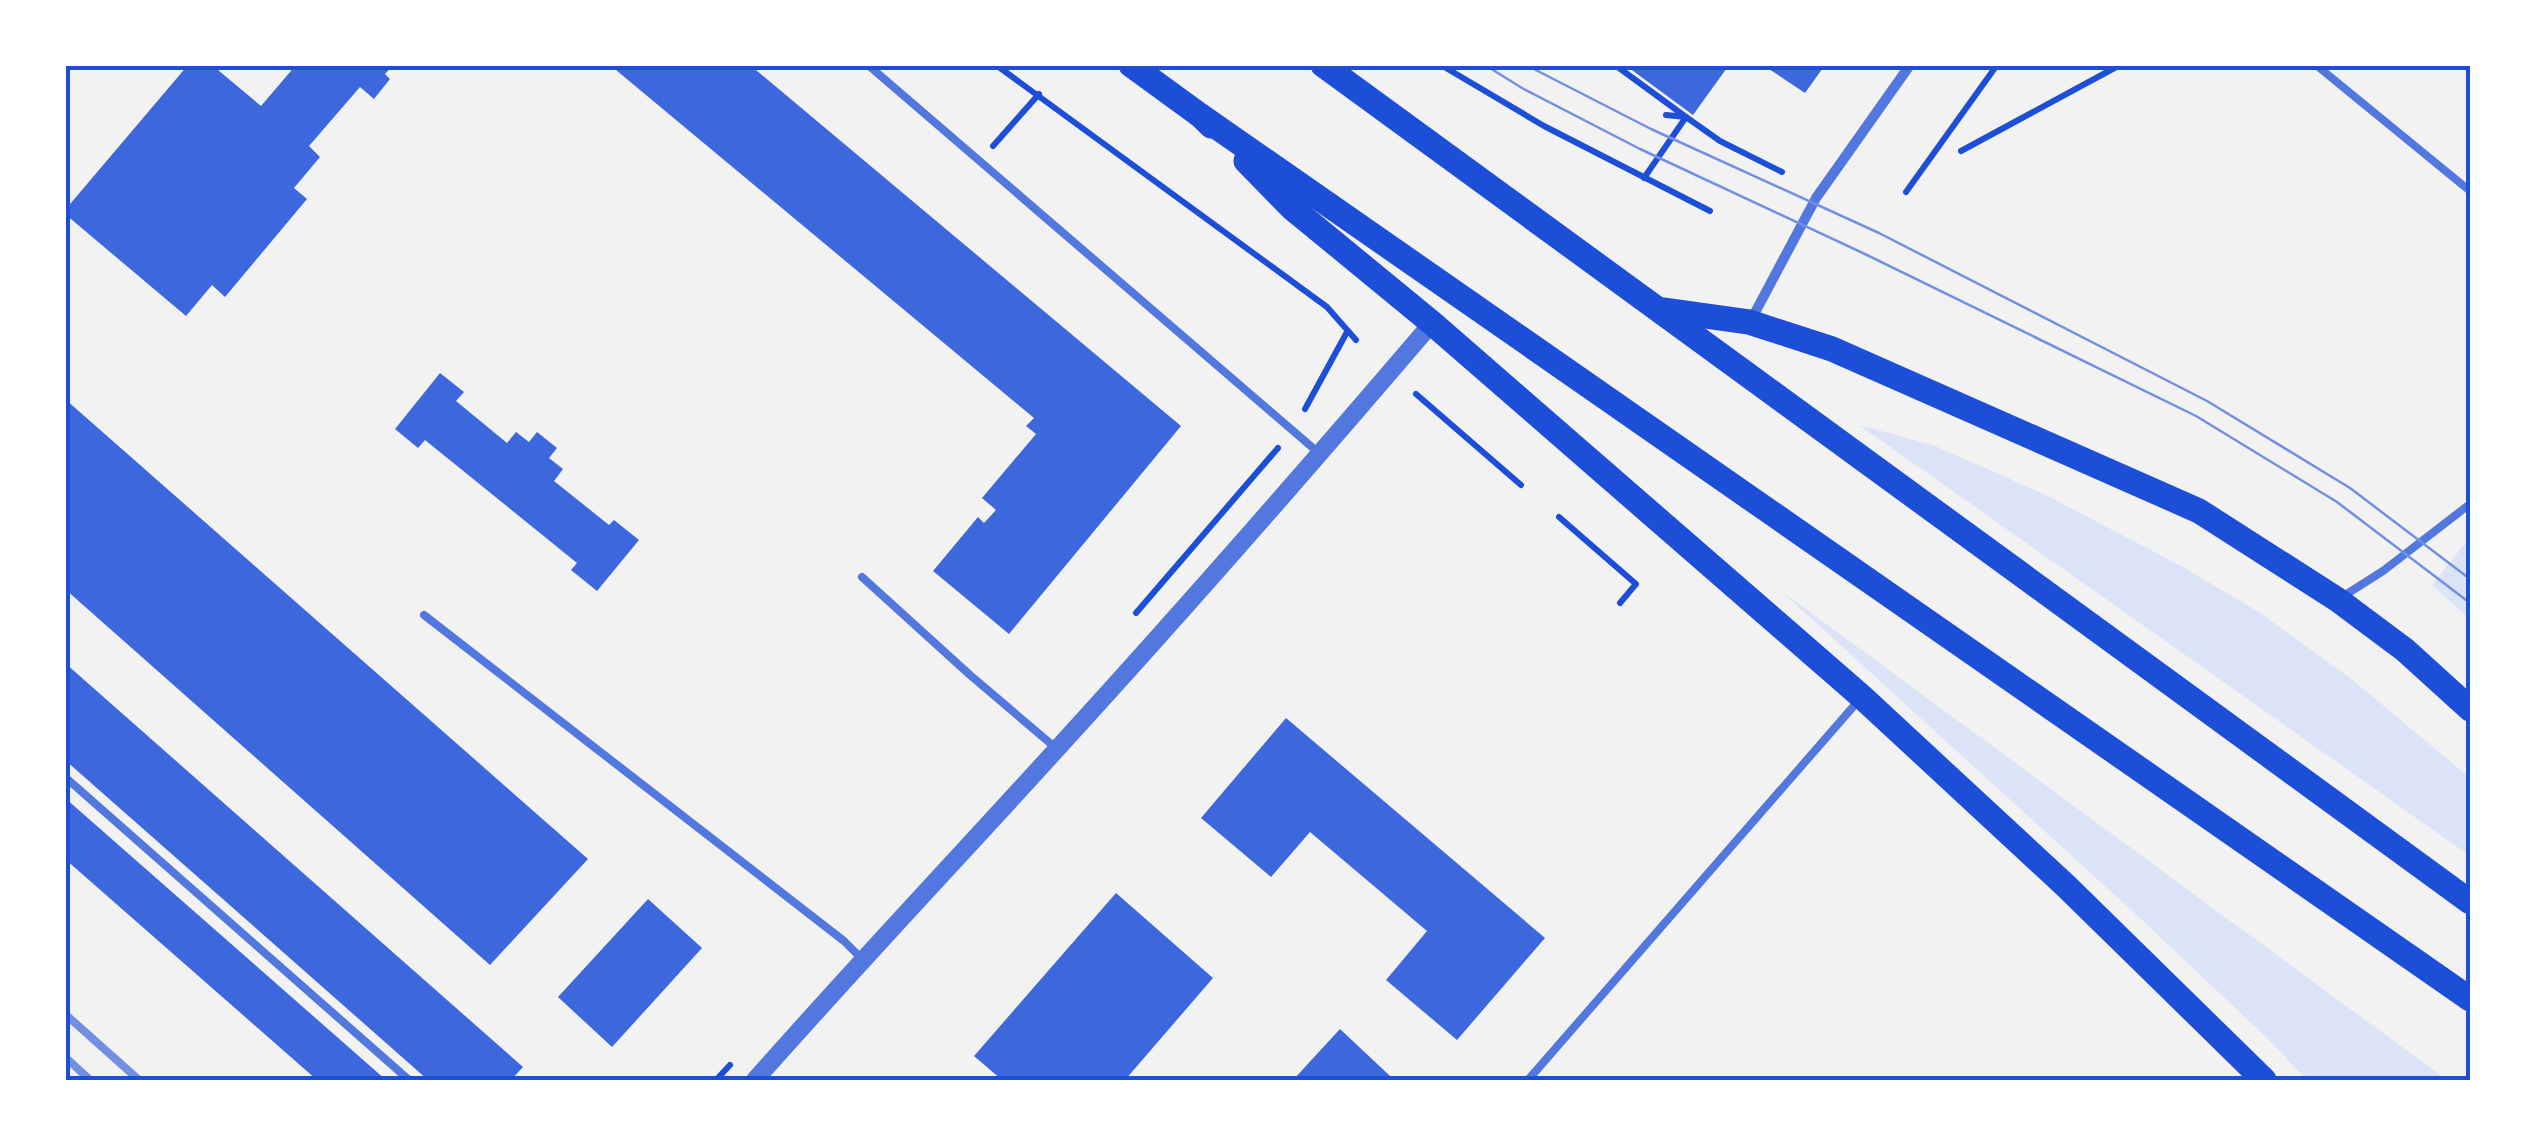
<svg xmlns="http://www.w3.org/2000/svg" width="2535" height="1145" font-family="Barlow,sans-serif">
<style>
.green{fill:#dbe4f7}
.building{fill:#3d67dc}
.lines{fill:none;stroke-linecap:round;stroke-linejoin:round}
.path{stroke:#1d4ed8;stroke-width:6}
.service{stroke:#5277de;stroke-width:8}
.minor{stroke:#5277de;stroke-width:10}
.tertiary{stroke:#5277de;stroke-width:18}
.primary{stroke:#1d4ed8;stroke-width:25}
.tram{stroke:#7290e2;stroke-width:2.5}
.rail{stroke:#7290e2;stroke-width:8}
.neatline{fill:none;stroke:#1d4ed8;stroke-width:4}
</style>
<rect width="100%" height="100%" fill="#f2f2f2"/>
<g class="green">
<polygon points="1859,425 1933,445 2046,495 2181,566 2259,612 2354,681 2470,778 2470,856"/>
<polygon points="2470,537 2470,619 2432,585"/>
<polygon points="1780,590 2447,1080 2307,1080 2268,1039 2142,920"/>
</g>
<g class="building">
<polygon points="188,65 212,65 261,106 296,65 393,65 385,74 390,79 374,99 360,87 309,146 320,157 294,188 307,199 225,297 212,285 186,316 65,214 65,210"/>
<polygon points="610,65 750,65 1181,426 1009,634 933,571 978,517 984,523 996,510 982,498 1036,434 1026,426 1034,418"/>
<polygon points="1625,65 1729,65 1693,115"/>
<polygon points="1763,65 1825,65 1805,93"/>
<polygon points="440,373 464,392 456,401 507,443 516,432 529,442 537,432 557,448 549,458 563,469 554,481 609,525 614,520 639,540 597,591 571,570 577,563 425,440 418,448 395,429"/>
<polygon points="65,399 588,859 490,965 65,589"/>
<polygon points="65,663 523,1067 511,1080 428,1080 65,760"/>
<polygon points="1286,718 1545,938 1457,1040 1386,980 1427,931 1310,832 1271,877 1201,818"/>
<polygon points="65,798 386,1080 317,1080 65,859"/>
<polygon points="1116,893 1213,978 1125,1080 1002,1080 974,1056"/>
<polygon points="648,899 702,948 612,1047 558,997"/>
<polygon points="1340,1029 1390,1076 1386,1080 1293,1080"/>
</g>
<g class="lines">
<g class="path">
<polyline points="996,65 1327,307 1356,340"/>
<polyline points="1441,65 1544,126 1710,211"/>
<polyline points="1615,65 1686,117 1644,178"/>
<polyline points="1666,115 1686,117 1720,141 1782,172"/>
<polyline points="993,146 1039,94"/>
<polyline points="1961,151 2120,65"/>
<polyline points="1906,192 1997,65"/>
<polyline points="1416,394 1521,485"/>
<polyline points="1305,409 1347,332"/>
<polyline points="1559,517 1636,584 1620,603"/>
<polyline points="1136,613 1278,448"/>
<polyline points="716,1080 730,1065"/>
</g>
<g class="service">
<polyline points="868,65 1320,454"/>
<polyline points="2316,65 2470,191"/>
<polyline points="862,577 970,675 1057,749"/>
<polyline points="2342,597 2383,571 2470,504"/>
<polyline points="424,615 844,941 862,959"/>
<polyline points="65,777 409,1080"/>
<polyline points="1528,1080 1859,700"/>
</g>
<polyline class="minor" points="1750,322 1816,198 1910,65"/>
<path class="tertiary" d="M755,1080C854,968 956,860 1056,750C1184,610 1309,467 1432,323"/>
<g class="primary">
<polyline points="1131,65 1201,116 1211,126"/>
<polyline points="1323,65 2470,902"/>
<polyline points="1201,116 2470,999"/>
<polyline points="1246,161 1292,208 1432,323 1862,697 2066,886 2264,1080"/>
<polyline points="1663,310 1749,322 1832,349 2199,511 2338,600 2405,650 2470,709"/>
</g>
<g class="tram">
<polyline points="1485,65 1522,88 1640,149 1867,255 2196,416 2337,502 2470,603"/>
<polyline points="1526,65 1651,129 1879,233 2207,401 2350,488 2470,579"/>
</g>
<g class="rail">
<polyline points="65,1014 139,1080"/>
<polyline points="65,1057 90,1080"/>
</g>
</g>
<rect width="2535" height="1145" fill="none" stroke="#ffffff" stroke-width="135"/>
<rect x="68" y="68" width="2400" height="1010" class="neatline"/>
</svg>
